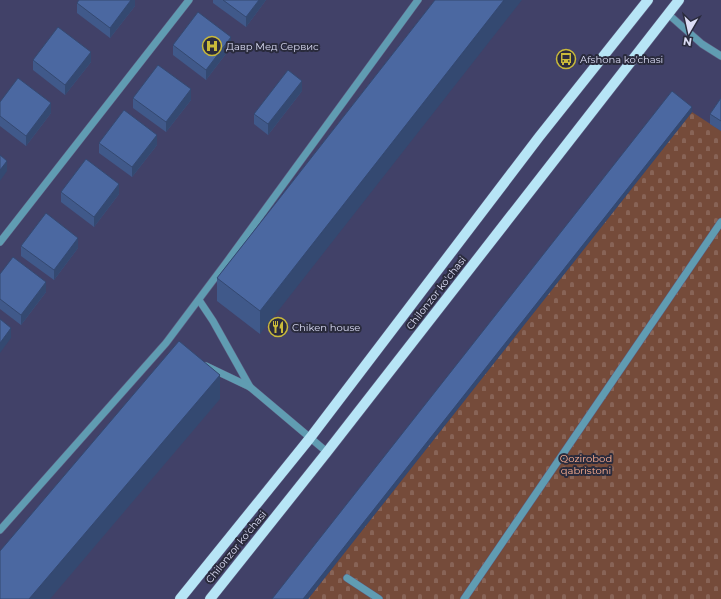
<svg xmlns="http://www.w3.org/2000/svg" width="721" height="599" font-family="Montserrat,sans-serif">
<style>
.cemetery{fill:url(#cemetery-stones)}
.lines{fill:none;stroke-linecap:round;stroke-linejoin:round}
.minor-casing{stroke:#5d5d81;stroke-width:8}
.major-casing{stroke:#5d5d81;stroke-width:11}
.minor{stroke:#609cb2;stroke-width:7}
.major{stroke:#b7e5f6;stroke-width:10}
.wall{fill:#40598a}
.shaded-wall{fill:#344971}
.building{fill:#4b68a1;stroke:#344971}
.labels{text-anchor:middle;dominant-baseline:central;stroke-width:4;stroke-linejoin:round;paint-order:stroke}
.poi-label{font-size:10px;fill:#dcddf5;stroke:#2a2b3d;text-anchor:start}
.street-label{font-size:10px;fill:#dcddf5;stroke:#2a2b3d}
.park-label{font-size:10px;fill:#ffb192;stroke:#2a2b3d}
</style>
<defs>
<pattern id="cemetery-stones" width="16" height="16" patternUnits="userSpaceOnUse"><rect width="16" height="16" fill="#754b3a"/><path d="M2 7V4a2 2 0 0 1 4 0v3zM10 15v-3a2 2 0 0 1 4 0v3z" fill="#886457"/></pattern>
</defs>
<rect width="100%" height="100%" fill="#414168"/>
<polygon class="cemetery" points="692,112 721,131 721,599 308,599"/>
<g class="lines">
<g class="minor-casing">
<g id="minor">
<polyline points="668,14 702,44 721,56"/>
<polyline points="0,242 189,0"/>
<polyline points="199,300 213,321 250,387"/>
<polyline points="206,366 250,387 327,452"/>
<polyline points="0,530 166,343 226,263 418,0"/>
<polyline points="347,578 379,599"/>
<polyline points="464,599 721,222"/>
</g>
</g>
<g class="major-casing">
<g id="major">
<polyline points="180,599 310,438 539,137 648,0"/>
<polyline points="210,599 327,452 679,0"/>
</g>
</g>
<use href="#minor" class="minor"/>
<use href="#major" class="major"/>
</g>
<g class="wall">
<polygon points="135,0 135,6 110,38 77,13 77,3"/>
<polygon points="213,0 266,0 246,27 213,3"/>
<polygon points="435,0 260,334 217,301 217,278"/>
<polygon points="173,45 231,47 206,80 173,55"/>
<polygon points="33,60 91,62 65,95 33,70"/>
<polygon points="302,91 268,135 254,124 254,114"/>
<polygon points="133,98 191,100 166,132 133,108"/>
<polygon points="721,98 721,131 710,124 710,114"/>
<polygon points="0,102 51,113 26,146 0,126"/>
<polygon points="99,143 157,145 132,177 99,153"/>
<polygon points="61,192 119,194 94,227 61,202"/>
<polygon points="21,246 78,248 54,280 21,256"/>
<polygon points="0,274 46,292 21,325 0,309"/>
</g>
<g class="shaded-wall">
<polygon points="131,0 135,0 135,6 110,38 110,28"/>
<polygon points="259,0 266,0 246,27 246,17"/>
<polygon points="504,0 522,0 260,334 260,311"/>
<polygon points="231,37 231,47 206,80 206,70"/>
<polygon points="91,52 91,62 65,95 65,85"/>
<polygon points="302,81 302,91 268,135 268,124"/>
<polygon points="191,89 191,100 166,132 166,122"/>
<polygon points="51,103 51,113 26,146 26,136"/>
<polygon points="692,107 692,112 308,599 303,599"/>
<polygon points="157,135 157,145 132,177 132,167"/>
<polygon points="7,161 7,171 0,181 0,170"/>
<polygon points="119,184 119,194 94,227 94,217"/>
<polygon points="78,238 78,248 54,280 54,270"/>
<polygon points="46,282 46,292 21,325 21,315"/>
<polygon points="11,328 11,338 0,353 0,343"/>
<polygon points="220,375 220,399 50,599 29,599"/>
</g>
<g class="building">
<polygon points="79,0 131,0 110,28 77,3"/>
<polygon points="223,0 259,0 246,17"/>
<polygon points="435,0 504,0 260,311 217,278"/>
<polygon points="198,12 231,37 206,70 173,45"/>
<polygon points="58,27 91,52 65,85 33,60"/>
<polygon points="158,65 191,89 166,122 133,98"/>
<polygon points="288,70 302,81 268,124 254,114"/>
<polygon points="18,78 51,103 26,136 0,116 0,102"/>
<polygon points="672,91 692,107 303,599 272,599"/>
<polygon points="721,98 721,121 710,114"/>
<polygon points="124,110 157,135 132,167 99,143"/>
<polygon points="0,155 7,161 0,170"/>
<polygon points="86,159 119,184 94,217 61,192"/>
<polygon points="46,213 78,238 54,270 21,246"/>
<polygon points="13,257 46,282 21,315 0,299 0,274"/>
<polygon points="0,319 11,328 0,343"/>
<polygon points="179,341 220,375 29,599 0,599 0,551"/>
</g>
<defs>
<g id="hospital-ring" transform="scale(1)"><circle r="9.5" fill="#2a2b3d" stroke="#c9ba3a" stroke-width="1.5"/><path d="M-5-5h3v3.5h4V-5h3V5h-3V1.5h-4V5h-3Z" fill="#c9ba3a"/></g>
<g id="bus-ring" transform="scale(1)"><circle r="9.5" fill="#2a2b3d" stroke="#c9ba3a" stroke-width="1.5"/><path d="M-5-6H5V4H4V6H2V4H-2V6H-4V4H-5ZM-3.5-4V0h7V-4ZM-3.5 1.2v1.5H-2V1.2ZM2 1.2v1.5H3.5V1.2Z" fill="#c9ba3a"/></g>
<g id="restaurant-ring" transform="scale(1)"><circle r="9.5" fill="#2a2b3d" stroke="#c9ba3a" stroke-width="1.5"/><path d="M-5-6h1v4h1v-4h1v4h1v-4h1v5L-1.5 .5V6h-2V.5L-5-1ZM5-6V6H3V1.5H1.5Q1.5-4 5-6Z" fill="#c9ba3a"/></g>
</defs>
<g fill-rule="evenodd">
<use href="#hospital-ring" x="212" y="46"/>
<use href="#bus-ring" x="566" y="59"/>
<use href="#restaurant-ring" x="278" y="327"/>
</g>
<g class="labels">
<g class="poi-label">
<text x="226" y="46">Давр Мед Сервис</text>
<text x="580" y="59">Afshona ko'chasi</text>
<text x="292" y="327">Chiken house</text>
</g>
<g class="street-label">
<text transform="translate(436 293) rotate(-52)">Chilonzor ko'chasi</text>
<text transform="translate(236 547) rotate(-51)">Chilonzor ko'chasi</text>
</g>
<g class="park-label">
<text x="586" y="458">Qozirobod<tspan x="586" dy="12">qabristoni</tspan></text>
</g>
</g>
<g transform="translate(689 32) rotate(189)" stroke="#2a2b3d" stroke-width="3" paint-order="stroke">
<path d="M0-3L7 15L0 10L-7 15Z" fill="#dcddf5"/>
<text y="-6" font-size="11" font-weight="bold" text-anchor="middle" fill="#dcddf5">N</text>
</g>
</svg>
